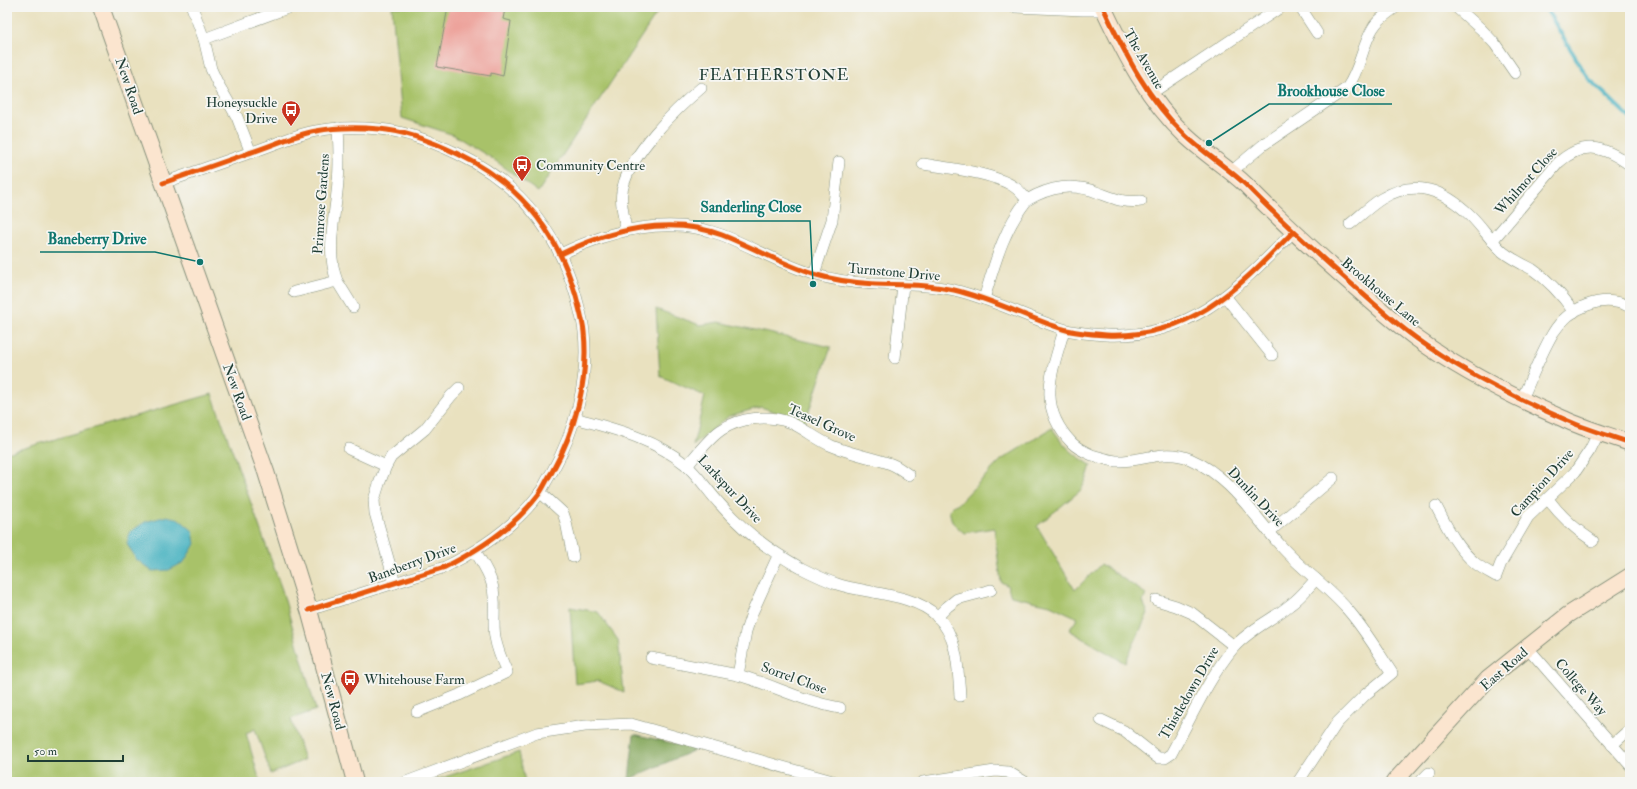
<svg xmlns="http://www.w3.org/2000/svg" width="1637" height="789" font-family="'IM FELL Double Pica',serif">
<style>
.green{fill:#a8c269;stroke:#64804e}
.forest{fill:#86a85d;stroke:#527248}
.water{fill:#44b1c0;stroke:#32777a}
.lines{fill:none;stroke-linecap:round;stroke-linejoin:round}
.stream{stroke:#44b1c0;stroke-width:4}
.building{fill:#eda39b}
.street-casing{stroke:#848f7a;stroke-width:12}
.secondary-casing{stroke:#848f7a;stroke-width:18}
.street{stroke:#fff;stroke-width:11}
.secondary{stroke:#fbe5cf;stroke-width:16}
.cycleway-casing{stroke:#f6f6f2;stroke-width:8}
.cycleway{stroke:#e8590c;stroke-width:5}
.labels{text-anchor:middle;dominant-baseline:central;stroke-width:3.5;stroke-linejoin:round;paint-order:stroke}
.street-label{font-size:14px;fill:#1f3d34;stroke:#f6f6f2}
.poi-label{font-size:14px;fill:#1f3d34;stroke:#f6f6f2;text-anchor:start}
.quarter-label{font-size:16px;letter-spacing:1px;fill:#1f3d34;stroke:#f6f6f2}
.leader{fill:none;stroke:#0f766e;stroke-width:1.5}
.callout-dot{fill:#0f766e;stroke:#f6f6f2;stroke-width:1.5}
.callout-label{font-size:15px;text-anchor:middle;font-weight:bold;fill:#0f766e;stroke:#f6f6f2;stroke-width:3.5;stroke-linejoin:round;paint-order:stroke}
</style>
<rect width="100%" height="100%" fill="#f6f6f2"/>
<filter id="ink" filterUnits="userSpaceOnUse"><feTurbulence type="fractalNoise" baseFrequency=".025" numOctaves="2"/><feDisplacementMap in="SourceGraphic" scale="8" xChannelSelector="R" yChannelSelector="G"/><feConvolveMatrix kernelMatrix="1 2 1 2 8 2 1 2 1" color-interpolation-filters="sRGB"/></filter>
<filter id="wash" filterUnits="userSpaceOnUse"><feTurbulence type="fractalNoise" baseFrequency=".012" numOctaves="4" result="noise"/><feDisplacementMap in="SourceGraphic" scale="16" xChannelSelector="R" yChannelSelector="G"/><feGaussianBlur stdDeviation="0.9" result="paint"/><feColorMatrix in="noise" values="0 0 0 0 0 0 0 0 0 0 0 0 0 0 0 0 0 1.4 0 .05"/><feComposite in="paint" operator="in"/></filter>
<g filter="url(#wash)">
<rect width="100%" height="100%" fill="#e9e1bf"/>
<g class="green">
<polygon points="392,7 661,7 538,192 493,159 454,135 402,118"/>
<polygon points="656,309 700,325 719,322 831,347 805,422 761,407 729,416 693,446 705,396 660,376"/>
<polygon points="212,394 282,590 316,710 291,719 304,760 271,774 255,729 246,733 260,782 7,782 7,453"/>
<path d="M1052,428C1065,447 1071,453 1091,465L1087,478L1081,490L1037,526L1075,590L1101,564L1146,594L1143,602L1148,613L1125,663L1069,630L1078,618L1050,605L1011,596L1007,585L1001,582L994,528L964,533L952,522L949,510L953,506L960,502L1001,460Z"/>
<polygon points="570,607 598,612 618,640 624,692 598,681 575,684"/>
<polygon points="519,752 525,782 430,782"/>
</g>
<g class="forest">
<polygon points="634,734 697,749 629,779"/>
<polygon points="996,776 1014,780 1018,782 961,782"/>
</g>
<polygon class="water" points="167,516 179,519 193,531 195,544 184,562 169,570 152,571 136,559 127,544 130,532 145,522"/>
<g class="lines">
<polyline class="stream" points="1545,7 1588,78 1630,118"/>
</g>
<g id="blocks">
<polygon class="building" points="448,7 493,7 505,9 503,19 511,21 503,76 491,73 491,76 437,67"/>
</g>
</g>
<g filter="url(#ink)">
<use href="#blocks" fill-opacity="0" stroke="#848f7a" stroke-width="1"/>
<g class="lines">
<g class="street-casing">
<g id="street">
<polyline points="192,7 204,39 211,69 218,84 237,117 251,153"/>
<polyline points="1015,7 1083,10 1104,10"/>
<polyline points="1300,7 1317,33"/>
<polyline points="1456,7 1481,29 1495,44 1515,73"/>
<polyline points="204,39 290,7"/>
<polyline points="1150,94 1281,7"/>
<path d="M923,164C948,168 998,173 1017,189C1021,192 1024,197 1027,200C1051,186 1073,183 1099,193C1115,199 1123,203 1141,201"/>
<path d="M1231,172L1263,145L1347,88C1361,68 1361,48 1373,28C1378,19 1388,13 1396,7"/>
<path d="M163,183C192,173 221,163 249,153C272,146 293,135 316,131C336,127 358,127 379,129C406,131 433,142 458,154C519,183 557,231 576,296C579,308 583,320 584,332C589,380 575,431 552,472C547,479 544,487 539,494C516,525 479,550 445,567L309,610"/>
<path d="M1350,224C1360,216 1370,206 1381,199C1415,178 1444,190 1471,216C1482,227 1491,241 1503,252C1512,259 1522,264 1532,269C1550,281 1562,295 1574,312"/>
<path d="M626,230C624,216 619,200 623,187C631,153 675,110 701,88"/>
<path d="M1492,241L1558,163C1584,140 1604,146 1630,165"/>
<path d="M561,254C610,230 669,215 722,235C753,247 781,264 813,274C833,280 854,283 875,284C902,285 928,284 954,290C992,299 1026,317 1063,329C1076,333 1091,334 1106,335C1191,339 1238,288 1293,232"/>
<polyline points="814,274 832,220 839,162"/>
<polyline points="337,281 353,307"/>
<path d="M294,292L337,281C325,249 336,214 338,181C340,163 339,146 338,128"/>
<polyline points="1225,296 1272,355"/>
<path d="M984,299C995,263 1003,230 1027,200"/>
<path d="M1064,330C1052,372 1036,406 1072,443C1077,448 1085,452 1092,455C1100,457 1107,460 1116,461C1142,462 1165,448 1190,459C1230,476 1254,516 1281,546C1301,569 1327,586 1347,609C1364,628 1378,652 1392,673L1366,694L1337,723L1298,782"/>
<polyline points="895,358 903,285"/>
<path d="M1522,399C1532,377 1541,353 1553,333C1569,307 1603,293 1630,307"/>
<path d="M575,418C613,429 653,438 685,464C698,475 708,491 719,503C742,530 770,551 801,568C813,574 825,580 837,584C867,594 913,593 937,616C958,637 958,668 960,696"/>
<polyline points="349,449 386,466"/>
<path d="M687,466C697,454 708,439 721,430C741,417 768,415 789,422C804,428 817,440 832,446C851,454 871,457 891,464C897,466 903,471 909,475"/>
<polyline points="540,492 563,513 566,522 573,557"/>
<path d="M1548,499C1560,515 1576,530 1593,541"/>
<path d="M1436,506C1447,527 1457,548 1475,563C1481,568 1489,572 1496,576L1501,563L1528,517L1575,472L1590,450L1599,432"/>
<polyline points="1269,532 1333,478"/>
<path d="M778,556L752,613L746,631L738,675C773,685 804,702 840,708"/>
<polyline points="395,583 375,513 374,500 379,484 386,466 391,457 425,429 451,396 459,388"/>
<polyline points="1156,600 1176,606 1192,613 1234,646"/>
<polyline points="937,617 947,607 957,599 991,590"/>
<polyline points="1528,648 1630,765"/>
<polyline points="651,658 738,675"/>
<path d="M417,712L459,695L507,672C502,661 497,649 495,637C492,619 497,601 492,584C489,572 481,561 475,551"/>
<path d="M1101,720L1124,731L1158,758H1165L1171,754C1190,720 1209,677 1234,647C1250,629 1272,620 1290,605C1300,598 1308,588 1316,579"/>
<polyline points="1612,745 1630,729"/>
<polyline points="406,782 537,733 585,726 631,724 836,782"/>
<polyline points="923,782 995,771 1008,772 1025,782"/>
<polyline points="1420,782 1429,773"/>
</g>
</g>
<g class="secondary-casing">
<g id="secondary">
<polyline points="101,7 266,472 309,610 355,782"/>
<path d="M1103,7C1125,54 1148,100 1186,136C1205,154 1227,167 1246,185C1278,218 1312,249 1346,279C1369,299 1391,320 1416,338C1461,371 1513,397 1564,419C1585,429 1608,435 1630,443"/>
<polyline points="1394,782 1488,679 1568,615 1630,576"/>
</g>
</g>
<use href="#street" class="street"/>
<use href="#secondary" class="secondary"/>
<g class="cycleway-casing">
<g id="cycleway">
<path d="M1103,7C1125,54 1148,100 1186,136C1205,154 1227,167 1246,185C1278,218 1312,249 1346,279C1369,299 1391,320 1416,338C1461,371 1513,397 1564,419C1585,429 1608,435 1630,443"/>
<path d="M163,183C192,173 221,163 249,153C272,146 293,135 316,131C336,127 358,127 379,129C406,131 433,142 458,154C519,183 557,231 576,296C579,308 583,320 584,332C589,380 575,431 552,472C547,479 544,487 539,494C516,525 479,550 445,567L309,610"/>
<path d="M561,254C610,230 669,215 722,235C753,247 781,264 813,274C833,280 854,283 875,284C902,285 928,284 954,290C992,299 1026,317 1063,329C1076,333 1091,334 1106,335C1191,339 1238,288 1293,232"/>
</g>
</g>
<use href="#cycleway" class="cycleway"/>
</g>
</g>
<defs>
<g id="bus-pin" transform="scale(1)"><path d="M0 17L-7.5 6A9.5 9.5 0 1 1 7.5 6Z" fill="#c8321e" stroke="#f6f6f2"/><path d="M-5-6H5V4H4V6H2V4H-2V6H-4V4H-5ZM-3.5-4V0h7V-4ZM-3.5 1.2v1.5H-2V1.2ZM2 1.2v1.5H3.5V1.2Z" fill="#fff"/></g>
</defs>
<g fill-rule="evenodd">
<use href="#bus-pin" x="291" y="110"/>
<use href="#bus-pin" x="522" y="165"/>
<use href="#bus-pin" x="350" y="679"/>
</g>
<g class="labels">
<g class="street-label">
<text transform="translate(1144 59) rotate(60)">The Avenue</text>
<text transform="translate(129 86) rotate(71)">New Road</text>
<text transform="translate(1526 181) rotate(-48)">Whilmot Close</text>
<text transform="translate(321 204) rotate(-86)">Primrose Gardens</text>
<text transform="translate(894 272) rotate(5)">Turnstone Drive</text>
<text transform="translate(1381 292) rotate(40)">Brookhouse Lane</text>
<text transform="translate(237 392) rotate(70)">New Road</text>
<text transform="translate(822 423) rotate(24)">Teasel Grove</text>
<text transform="translate(1542 483) rotate(-48)">Campion Drive</text>
<text transform="translate(730 489) rotate(47)">Larkspur Drive</text>
<text transform="translate(1256 497) rotate(47)">Dunlin Drive</text>
<text transform="translate(412 563) rotate(-20)">Baneberry Drive</text>
<text transform="translate(1504 669) rotate(-41)">East Road</text>
<text transform="translate(794 678) rotate(20)">Sorrel Close</text>
<text transform="translate(1581 687) rotate(49)">College Way</text>
<text transform="translate(1189 693) rotate(-60)">Thistledown Drive</text>
<text transform="translate(333 701) rotate(75)">New Road</text>
</g>
<g class="poi-label">
<text x="277" y="102" text-anchor="end">Honeysuckle<tspan x="277" dy="16">Drive</tspan></text>
<text x="536" y="165">Community Centre</text>
<text x="364" y="679">Whitehouse Farm</text>
</g>
<g class="quarter-label">
<text x="774" y="75">FEATHERSTONE</text>
</g>
</g>
<path class="leader" d="M1209 143L1269 104H1392M813 284L810 221H693M200 262L155 252H40"/>
<g class="callout-dot">
<circle cx="1209" cy="143" r="4"/>
<circle cx="813" cy="284" r="4"/>
<circle cx="200" cy="262" r="4"/>
</g>
<g class="callout-label">
<text x="1331" y="96">Brookhouse Close</text>
<text x="751" y="212">Sanderling Close</text>
<text x="97" y="244">Baneberry Drive</text>
</g>
<rect width="1637" height="789" fill="none" stroke="#f6f6f2" stroke-width="24"/>
<path d="M28 755v6h95v-6" fill="none" stroke="#1f3d34" stroke-width="2"/>
<text x="34" y="755" font-size="12" fill="#1f3d34" stroke="#f6f6f2" stroke-width="3" paint-order="stroke">50 m</text>
</svg>
